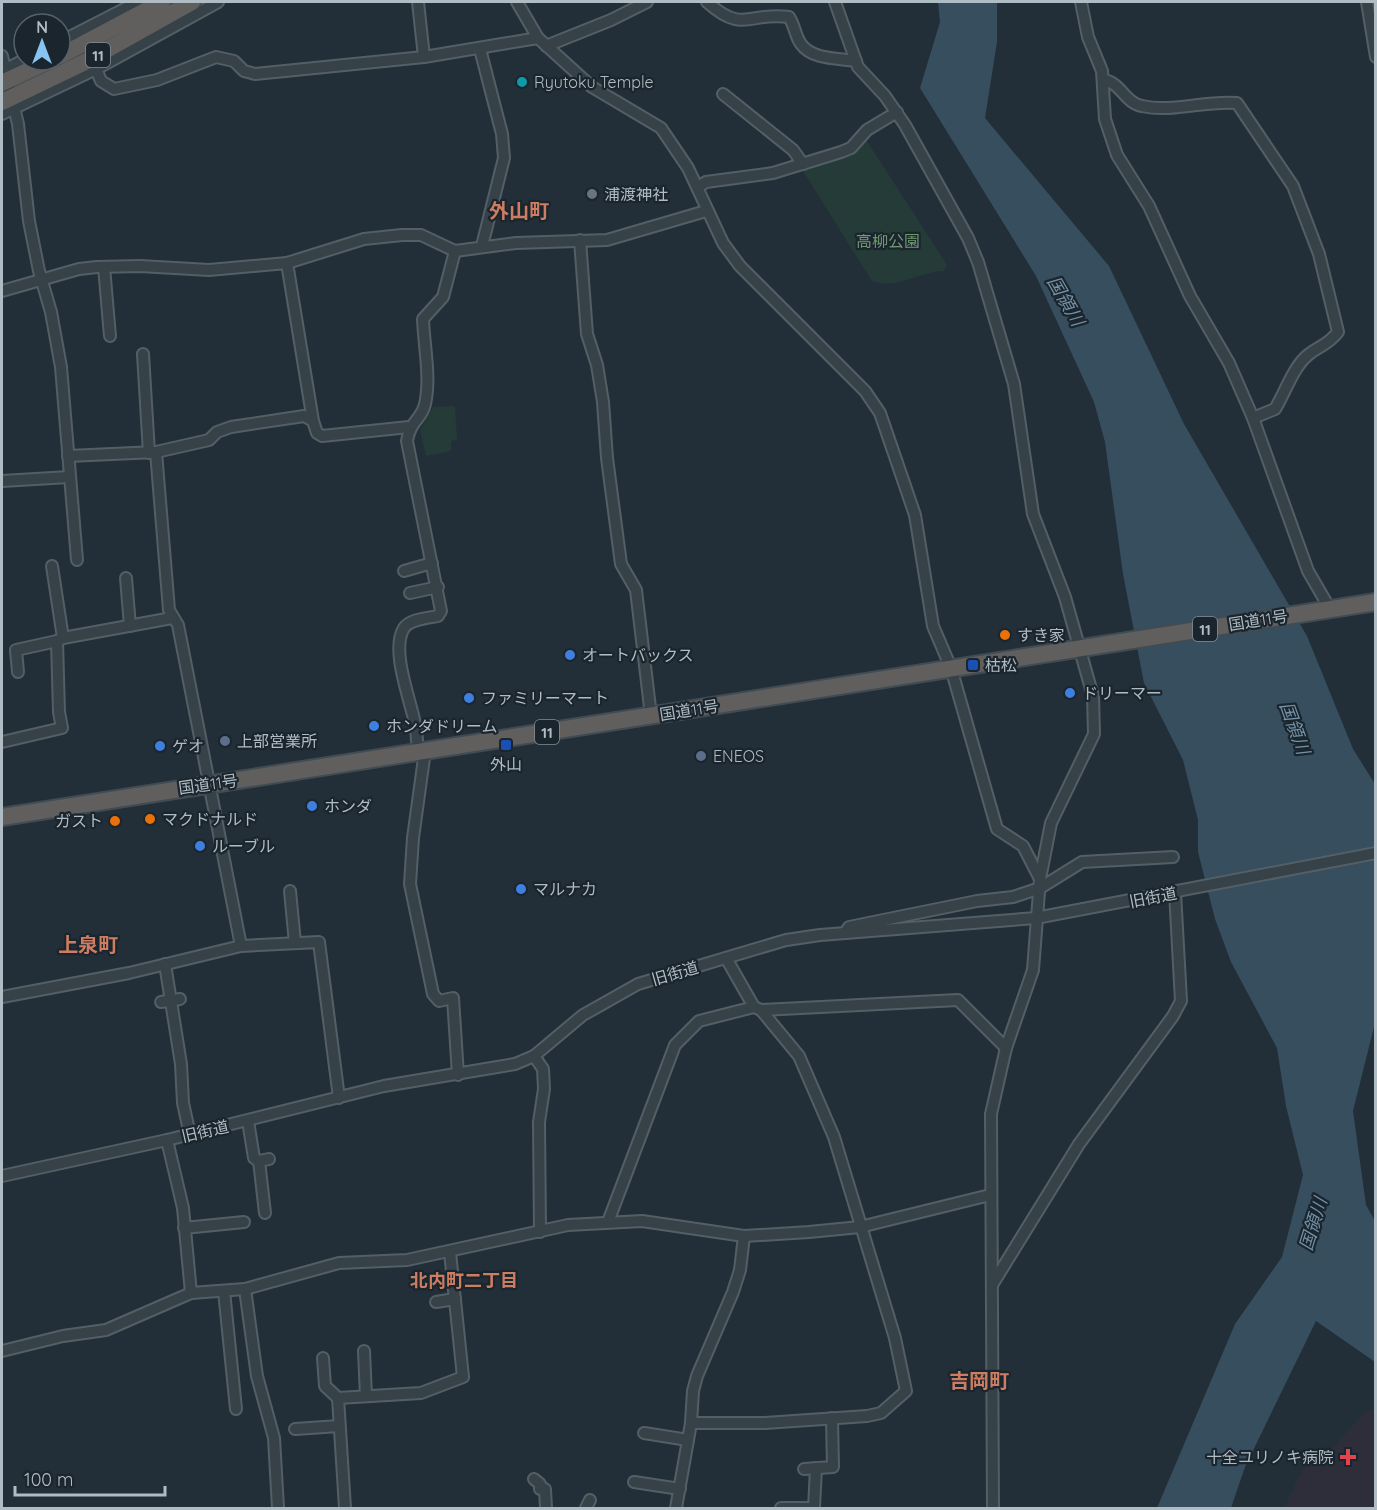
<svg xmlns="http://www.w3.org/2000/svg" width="1377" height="1510" font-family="Quicksand,'Noto Sans JP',sans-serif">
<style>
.medical{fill:#2d2e3a}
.green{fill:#253b38}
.water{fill:#364e5e}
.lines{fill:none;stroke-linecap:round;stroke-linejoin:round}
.minor-casing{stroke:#535f66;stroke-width:14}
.trunk-casing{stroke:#404c53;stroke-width:20}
.minor{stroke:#364148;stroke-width:10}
.trunk{stroke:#605f5e;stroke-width:16}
.culture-dot{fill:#0f9aa8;stroke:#1b252d;stroke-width:2}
.worship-dot{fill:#6b7280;stroke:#1b252d;stroke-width:2}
.food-dot{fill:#e8710a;stroke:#1b252d;stroke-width:2}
.shop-dot{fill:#3f7fe0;stroke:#1b252d;stroke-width:2}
.transit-dot{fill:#1a4fb4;stroke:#1b252d;stroke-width:2}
.service-dot{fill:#5c6f8a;stroke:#1b252d;stroke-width:2}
.health-dot{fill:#e0444e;stroke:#1b252d;stroke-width:2}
.labels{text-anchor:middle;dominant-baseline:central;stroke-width:4.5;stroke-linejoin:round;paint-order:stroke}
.shield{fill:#1b252d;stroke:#838f97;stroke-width:1.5}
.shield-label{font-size:15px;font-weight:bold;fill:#b0bcc4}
.poi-label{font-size:16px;fill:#b0bcc4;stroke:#1b252d;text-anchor:start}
.park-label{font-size:16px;fill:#709972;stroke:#1b252d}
.street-label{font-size:16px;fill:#b0bcc4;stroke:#1b252d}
.water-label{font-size:18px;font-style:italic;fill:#7292a7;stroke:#1b252d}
.neighbourhood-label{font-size:18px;font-weight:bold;fill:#cd7d62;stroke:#1b252d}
.quarter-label{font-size:20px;font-weight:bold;fill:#cd7d62;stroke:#1b252d}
</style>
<rect width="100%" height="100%" fill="#222f38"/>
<polygon class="medical" points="1375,1408 1375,1508 1284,1508 1302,1470 1328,1453 1363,1414"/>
<g class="green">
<path d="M865,138L947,265L944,271C920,271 897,290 872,281L801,168Z"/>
<polygon points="455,406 457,440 451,441 451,451 426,456 420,430 433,407"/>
</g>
<polygon class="water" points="938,2 997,2 997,42 985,118 1109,266 1184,424 1307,636 1353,749 1375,784 1375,1023 1353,1111 1366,1205 1375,1221 1375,1362 1316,1321 1245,1467 1231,1508 1157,1508 1235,1324 1282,1257 1303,1175 1286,1106 1277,1048 1231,962 1215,919 1198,852 1198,820 1183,760 1144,683 1123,574 1105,442 1094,402 1036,276 920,88 940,22"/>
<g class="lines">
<g class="minor-casing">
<g id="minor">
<polyline points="418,2 424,57"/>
<polyline points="517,2 538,38 592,87 661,128 688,168 723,243 740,266 865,391 880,413 915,515 933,626 951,668 997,829 1023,846 1040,879 1033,970 1006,1048 991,1114 993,1508"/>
<path d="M707,2C744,35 749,11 789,17C795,26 795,36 801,44C812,60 839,58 856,61"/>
<polyline points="835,2 858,67 885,96 905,125 968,238 978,262 1014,384 1033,514 1065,597 1093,696 1094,734 1051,823 1040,879"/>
<polyline points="1081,2 1088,37 1102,71 1105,119 1117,155 1149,206 1190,296 1229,363 1253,418 1308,571 1330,609"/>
<polyline points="1367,2 1376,57"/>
<polyline points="60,42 138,2"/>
<polyline points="546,46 611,20 647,2"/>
<polyline points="480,49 502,134 504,158 482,246"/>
<polyline points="2,56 18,124 29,221 39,271 51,312 61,367 77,560"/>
<polyline points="96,69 101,81 114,89 157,80 216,57 234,61 244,71 255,74 424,57 538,38"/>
<polyline points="2,71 24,60"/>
<path d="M1104,80C1121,83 1125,103 1142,106C1173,113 1205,100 1237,103L1293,186L1319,254L1338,332C1327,346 1320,345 1308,355C1293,367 1285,393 1275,409L1253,418"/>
<polyline points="723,94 793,150 803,164"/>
<polyline points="2,114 96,69 218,2"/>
<polyline points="698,187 706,182 773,173 841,152 851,148 867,130 897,112"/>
<polyline points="580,240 587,334 597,365 603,402 607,458 621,564 636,590 651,716"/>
<polyline points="287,263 313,421"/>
<polyline points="104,267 110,336"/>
<polyline points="2,291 79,269 97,267 140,266 209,270 287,263 364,239 402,235 421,235 455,251 516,243 607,240 706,211"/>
<polyline points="143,354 149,453"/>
<polyline points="156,452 209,440 217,432 231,427 304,416 313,421 317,433 322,436 409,427"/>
<polyline points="68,456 156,452 169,610 178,625 241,946 319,942 339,1098"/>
<polyline points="2,481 69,477"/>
<polyline points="52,566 63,638"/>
<polyline points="404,571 432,563"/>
<polyline points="126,578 130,626"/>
<polyline points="410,593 438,587"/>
<polyline points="18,672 16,650 57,641"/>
<polyline points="2,742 62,728 59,712 57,641 63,638 172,618"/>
<polyline points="425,751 413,838 410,884 433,994 439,1001 453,998 458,1075"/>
<path d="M418,752C417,743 417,733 415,724C411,701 390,650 404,628C410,619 428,618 438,616L441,611L407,441C410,421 422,419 425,404C431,378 424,346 423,319L443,297L455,251"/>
<polyline points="290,891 295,943"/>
<polyline points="845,933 849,927 977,901 1013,897 1040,888 1082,862 1173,857"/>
<polyline points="165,964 181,1064 183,1103 190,1135"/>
<polyline points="2,997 129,973 241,946"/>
<polyline points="161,1002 180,999"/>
<polyline points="761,1010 958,1000 1006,1048"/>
<polyline points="534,1056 543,1069 544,1089 539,1122 540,1232"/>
<polyline points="248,1121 254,1158 259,1161 269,1159"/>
<polyline points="167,1140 183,1208 191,1293"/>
<polyline points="259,1161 265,1213"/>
<polyline points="2,1176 167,1140 384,1086 515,1064 534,1056 583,1015 638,984 786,940 820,935 1036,918 1376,853"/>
<polyline points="608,1222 675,1045 699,1021 754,1007"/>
<polyline points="184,1228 244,1222"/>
<polyline points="992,1285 1079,1144 1173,1016 1181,1001 1175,892"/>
<polyline points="245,1289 257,1376 274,1438 278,1508"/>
<polyline points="224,1291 236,1409"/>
<polyline points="436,1302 455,1299"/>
<polyline points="2,1351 63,1336 106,1330 191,1293 245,1289 339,1263 407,1260 568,1225 642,1221 744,1236 809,1232 860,1227 990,1195"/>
<polyline points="364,1351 366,1396"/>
<polyline points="323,1358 325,1386 338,1398"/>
<polyline points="691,1423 765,1423 867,1416 881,1413 906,1391 895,1338 834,1137 799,1056 761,1010 754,1007 726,958"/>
<polyline points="295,1429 339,1426"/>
<polyline points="644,1433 688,1440"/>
<polyline points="804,1469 833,1467 832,1418"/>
<polyline points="534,1479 540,1484 540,1489 545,1489 546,1508"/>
<polyline points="634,1482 680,1489"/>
<polyline points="345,1508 338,1398 421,1393 463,1377 450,1252"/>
<polyline points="586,1508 590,1500"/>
<polyline points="676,1508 691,1423 693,1391 697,1376 733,1292 740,1270 744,1236"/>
<polyline points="781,1508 814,1508 816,1468"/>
</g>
</g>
<g class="trunk-casing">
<g id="trunk">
<polyline points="60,56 162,2"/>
<polyline points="2,83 51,60"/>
<polyline points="2,102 83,63 192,2"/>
<polyline points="2,817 1376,602"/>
</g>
</g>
<use href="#minor" class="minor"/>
<use href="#trunk" class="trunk"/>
</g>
<circle class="culture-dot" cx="522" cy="82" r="6"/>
<circle class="worship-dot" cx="592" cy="194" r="6"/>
<g class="food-dot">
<circle cx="1005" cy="635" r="6"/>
<circle cx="150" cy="819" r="6"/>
<circle cx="115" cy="821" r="6"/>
</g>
<g class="shop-dot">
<circle cx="570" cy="655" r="6"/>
<circle cx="1070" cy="693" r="6"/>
<circle cx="469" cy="698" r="6"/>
<circle cx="374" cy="726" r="6"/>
<circle cx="160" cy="746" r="6"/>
<circle cx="312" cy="806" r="6"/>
<circle cx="200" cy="846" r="6"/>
<circle cx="521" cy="889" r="6"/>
</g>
<g class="transit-dot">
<rect x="967" y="659" width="12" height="12" rx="3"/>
<rect x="500" y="739" width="12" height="12" rx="3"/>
</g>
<g class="service-dot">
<circle cx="225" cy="741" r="6"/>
<circle cx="701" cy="756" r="6"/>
</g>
<path class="health-dot" d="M1345 1448h6v6h6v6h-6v6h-6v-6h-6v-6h6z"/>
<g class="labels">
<g class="shield">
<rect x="86" y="43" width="24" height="24" rx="4.5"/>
<rect x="1193" y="617" width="24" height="24" rx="4.5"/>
<rect x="535" y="720" width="24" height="24" rx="4.5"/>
</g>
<g class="shield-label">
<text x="98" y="55">11</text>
<text x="1205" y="629">11</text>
<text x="547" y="732">11</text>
</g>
<g class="poi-label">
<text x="534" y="82">Ryutoku Temple</text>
<text x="604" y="194">浦渡神社</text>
<text x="1017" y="635">すき家</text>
<text x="582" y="655">オートバックス</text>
<text x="985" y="665">枯松</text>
<text x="1082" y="693">ドリーマー</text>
<text x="481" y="698">ファミリーマート</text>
<text x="386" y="726">ホンダドリーム</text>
<text x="237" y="741">上部営業所</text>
<text x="172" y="746">ゲオ</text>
<text x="713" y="756">ENEOS</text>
<text x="506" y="764" text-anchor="middle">外山</text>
<text x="324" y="806">ホンダ</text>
<text x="162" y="819">マクドナルド</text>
<text x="103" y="821" text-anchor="end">ガスト</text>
<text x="212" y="846">ルーブル</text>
<text x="533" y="889">マルナカ</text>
<text x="1334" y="1457" text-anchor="end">十全ユリノキ病院</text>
</g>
<g class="park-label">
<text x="888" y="241">高柳公園</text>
</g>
<g class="street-label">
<text transform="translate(1258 620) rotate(-9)">国道11号</text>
<text transform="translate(689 710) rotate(-9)">国道11号</text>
<text transform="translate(208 784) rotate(-8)">国道11号</text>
<text transform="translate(1153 897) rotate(-11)">旧街道</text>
<text transform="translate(675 973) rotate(-16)">旧街道</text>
<text transform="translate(205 1131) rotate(-13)">旧街道</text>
</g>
<g class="water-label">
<text transform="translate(1066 301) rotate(60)">国領川</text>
<text transform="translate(1295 728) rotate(70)">国領川</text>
<text transform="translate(1313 1224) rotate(-73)">国領川</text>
</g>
<g class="neighbourhood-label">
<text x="464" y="1280">北内町二丁目</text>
</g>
<g class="quarter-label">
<text x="519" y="210">外山町</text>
<text x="88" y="944">上泉町</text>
<text x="979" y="1380">吉岡町</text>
</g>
</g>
<rect width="1377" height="1510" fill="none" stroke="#b0bcc4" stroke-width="6"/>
<g transform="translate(42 42)"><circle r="28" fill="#1b252d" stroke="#576169" stroke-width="1.5"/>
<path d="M0-4.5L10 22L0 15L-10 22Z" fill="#88c4f2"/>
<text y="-9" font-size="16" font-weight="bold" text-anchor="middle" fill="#b0bcc4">N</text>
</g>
<path d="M15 1486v9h150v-9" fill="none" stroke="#b0bcc4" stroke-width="3"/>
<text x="24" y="1486" font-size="18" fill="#b0bcc4" stroke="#1b252d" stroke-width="4.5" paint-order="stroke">100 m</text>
</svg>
